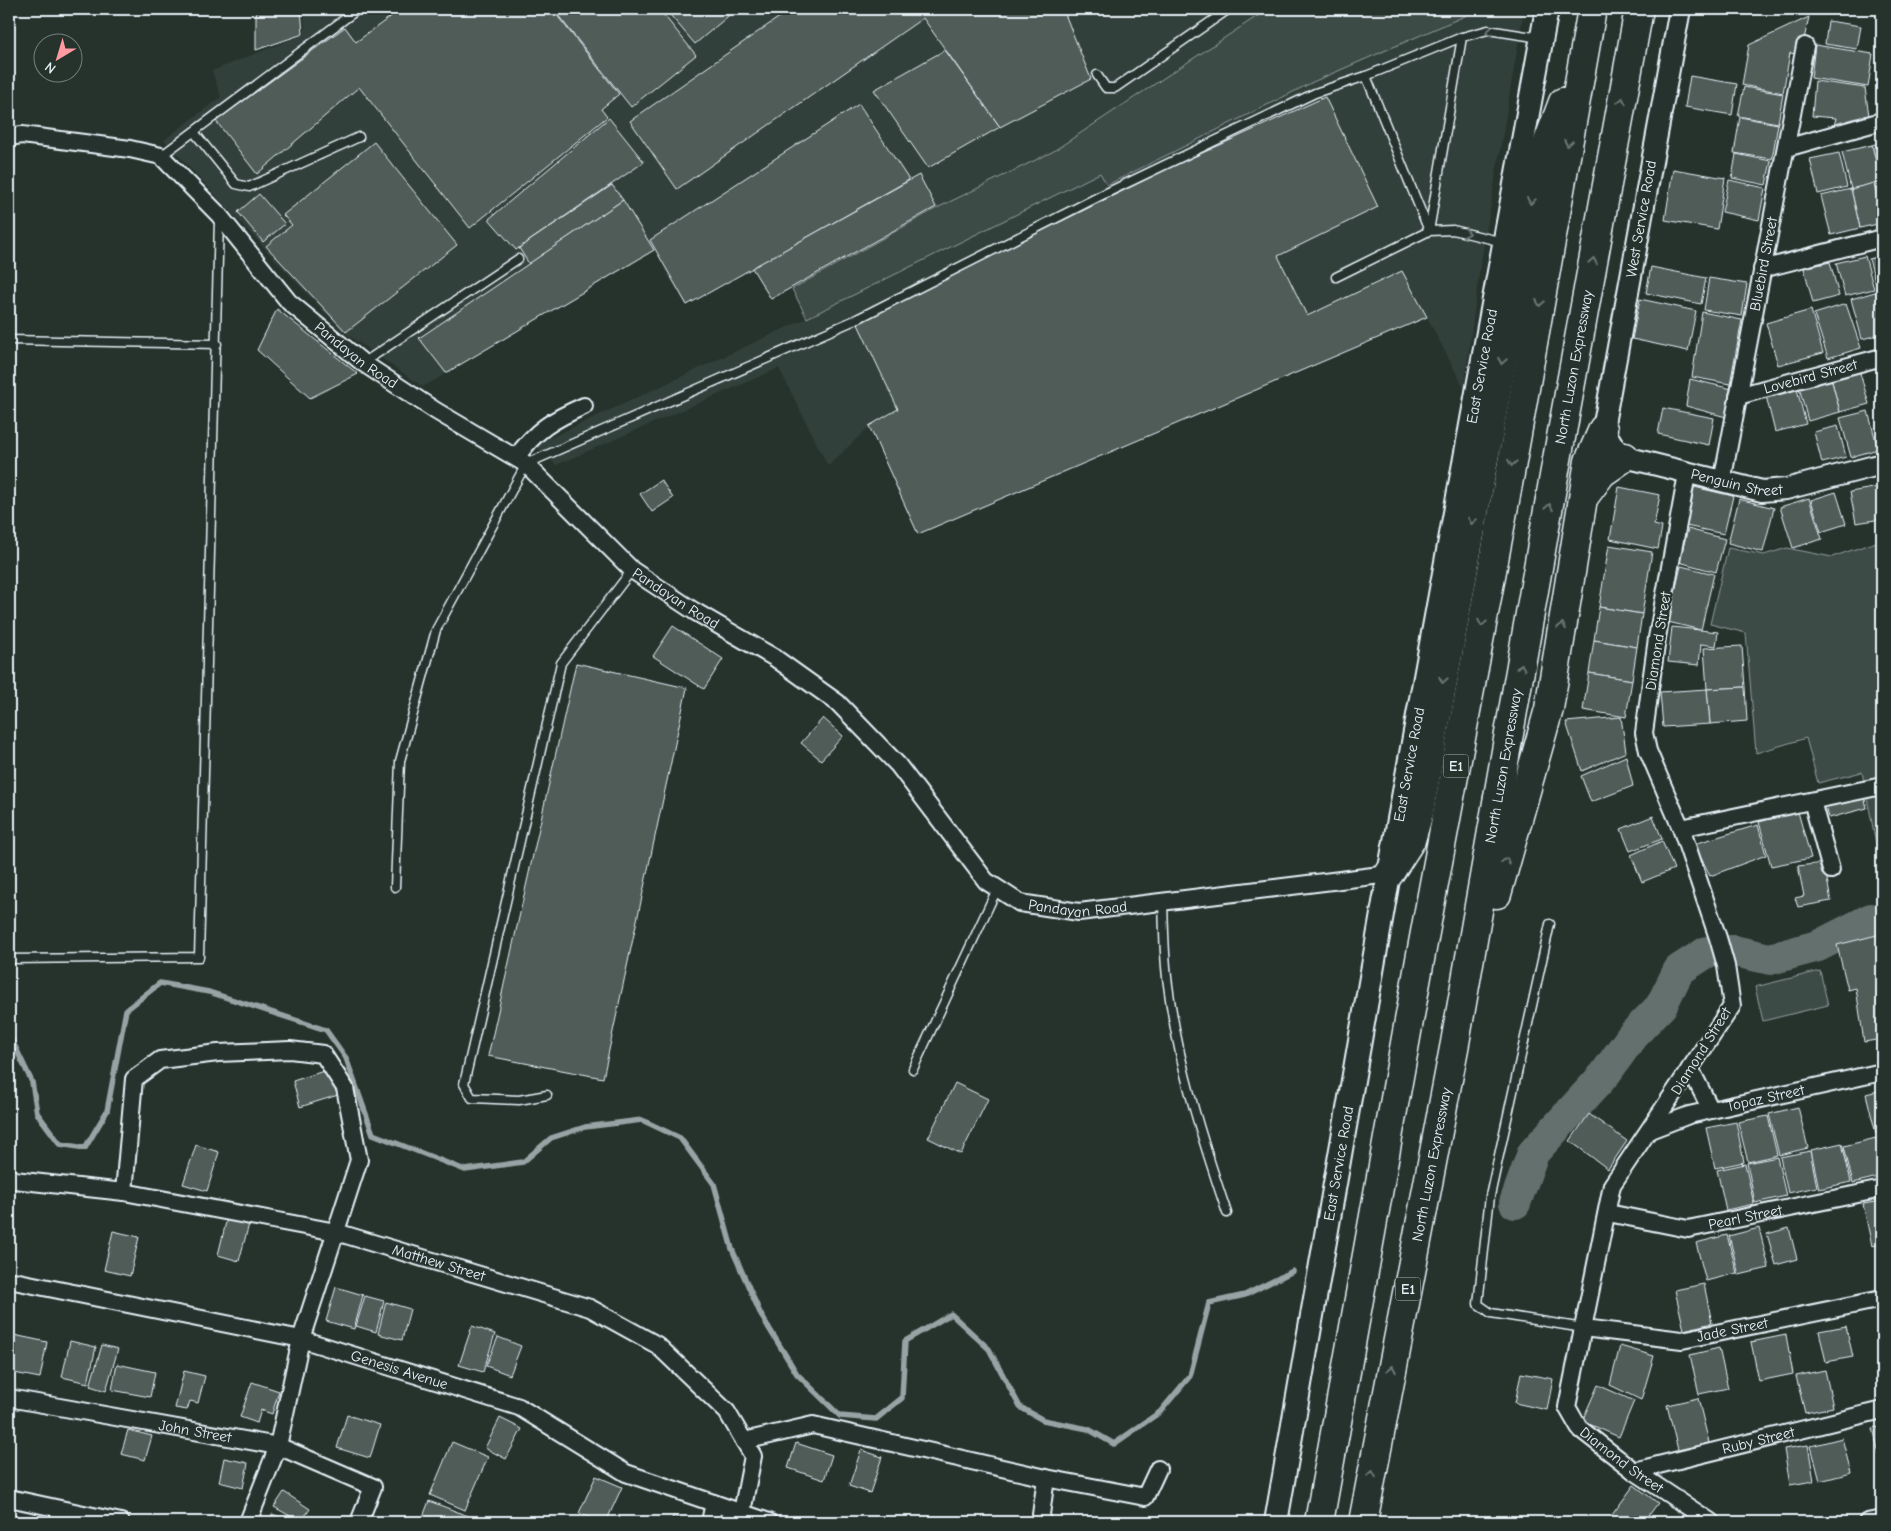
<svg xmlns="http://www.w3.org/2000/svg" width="1891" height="1531" font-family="'Comic Neue',sans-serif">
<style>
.built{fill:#333f3a}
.green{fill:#3e4b47;stroke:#939ea0}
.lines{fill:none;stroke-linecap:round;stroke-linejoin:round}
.stream{stroke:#98a3a5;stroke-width:5.5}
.river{stroke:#636f6d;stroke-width:32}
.building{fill:#505c59;stroke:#e8f1f8}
.service-casing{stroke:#e8f1f8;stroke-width:11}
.minor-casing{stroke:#e8f1f8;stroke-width:20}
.tertiary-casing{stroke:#e8f1f8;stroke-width:24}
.secondary-casing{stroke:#e8f1f8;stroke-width:26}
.motorway-casing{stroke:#e8f1f8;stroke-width:31}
.service{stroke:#26332d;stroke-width:8}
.minor{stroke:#26332d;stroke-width:16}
.tertiary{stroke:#26332d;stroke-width:20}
.secondary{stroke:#26332d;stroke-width:22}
.motorway{stroke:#26332d;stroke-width:28}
.oneway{stroke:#6a7674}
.labels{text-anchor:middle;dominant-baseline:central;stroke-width:4.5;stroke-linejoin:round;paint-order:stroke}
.shield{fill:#26332d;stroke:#aeb8bb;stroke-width:1}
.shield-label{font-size:14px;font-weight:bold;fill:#e8f1f8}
.street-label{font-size:15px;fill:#e8f1f8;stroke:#26332d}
</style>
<rect width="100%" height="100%" fill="#26332d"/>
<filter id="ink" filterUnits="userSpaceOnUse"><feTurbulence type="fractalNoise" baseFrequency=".02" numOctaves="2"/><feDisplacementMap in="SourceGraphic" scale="10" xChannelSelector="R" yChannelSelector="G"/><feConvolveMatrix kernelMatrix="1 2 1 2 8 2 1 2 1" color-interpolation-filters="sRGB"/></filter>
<g filter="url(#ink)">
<g class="built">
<polygon points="304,9 1268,9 1052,152 937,208 770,300 752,268 686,306 655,251 423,387 342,331 164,140 221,97 212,71 305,34"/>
<polygon points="1481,9 1524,9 1479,274 1464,388 1427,317 918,534 869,427 828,466 779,368 556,465 535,445 807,318 1100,173 1107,185 1315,81"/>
</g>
<g class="green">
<polygon points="1268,9 1481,9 1315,81 1107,185 1100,173 807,318 792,289 937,208 1052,152"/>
<polygon points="1882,540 1882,874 1862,772 1818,783 1806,738 1756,753 1746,633 1710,624 1728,548 1764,555 1787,548 1832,557"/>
<polygon points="1820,971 1828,1005 1763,1021 1755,987"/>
</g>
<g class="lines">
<polyline class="stream" points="9,1034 32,1082 37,1113 60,1144 85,1148 107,1111 126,1010 160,983 209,992 326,1030 346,1058 373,1134 465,1170 523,1162 551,1138 585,1127 642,1120 680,1138 714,1184 732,1249 761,1315 797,1374 840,1416 876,1419 902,1398 905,1341 951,1314 989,1349 1020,1407 1043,1420 1088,1429 1114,1444 1160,1412 1190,1376 1209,1303 1245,1295 1293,1271"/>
<polyline class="river" points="1515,1203 1533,1153 1605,1074 1632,1036 1661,1006 1679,970 1707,952 1734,951 1770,959 1818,946 1871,919 1882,922"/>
</g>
<g class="building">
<polygon points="256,9 301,9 303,34 256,50"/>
<polygon points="401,9 552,9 619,94 601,109 607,117 470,228 359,87 257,174 216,121 345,27 356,42"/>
<polygon points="553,9 659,9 696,55 631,107"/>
<polygon points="665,9 730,9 733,12 695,44"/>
<polygon points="791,9 1063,9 1091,79 1000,127 923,18 677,189 630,121"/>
<polygon points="1809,17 1804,39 1799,38 1796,54 1790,53 1783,93 1742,85 1749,45"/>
<polygon points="1828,21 1861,26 1857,49 1825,44"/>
<polygon points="1815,45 1873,54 1868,87 1811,78"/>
<polygon points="945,50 1000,127 928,168 874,90"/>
<polygon points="1690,76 1737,84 1732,115 1685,107"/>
<polygon points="1815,81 1865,88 1869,116 1834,126 1836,118 1812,116"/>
<polygon points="1744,87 1783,94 1778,123 1738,116"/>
<polygon points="1325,97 1378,207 1278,256 1307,316 1402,271 1427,317 918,534 869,426 898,409 857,322 1165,170"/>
<polygon points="859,104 909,180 687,305 650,240"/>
<polygon points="1740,117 1778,124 1772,159 1734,153"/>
<polygon points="609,118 644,162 516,250 489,219"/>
<polygon points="374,142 457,245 346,332 266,246 292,225 283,215"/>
<polygon points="1882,142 1882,181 1881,182 1872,145"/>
<polygon points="1872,145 1881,182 1851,189 1842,152"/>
<polygon points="1839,153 1847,187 1818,194 1810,159"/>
<polygon points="1736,154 1771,161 1766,185 1732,178"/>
<polygon points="1673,169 1725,178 1717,229 1665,220"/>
<polygon points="919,175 936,207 771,299 752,268"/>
<polygon points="1729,180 1765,188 1759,220 1722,212"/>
<polygon points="1874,183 1882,223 1860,228 1851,189"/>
<polygon points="612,185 623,200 529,264 519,248"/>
<polygon points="1851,189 1860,228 1831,235 1821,196"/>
<polygon points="259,194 285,224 263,242 238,212"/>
<polygon points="623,200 654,250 446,373 419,338"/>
<polygon points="1865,256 1874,289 1845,296 1836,263"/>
<polygon points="1882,256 1882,286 1877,288 1869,259"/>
<polygon points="1830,262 1839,296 1813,303 1804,268"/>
<polygon points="1651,267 1706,278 1701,304 1646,293"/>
<polygon points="1709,278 1747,284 1742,316 1704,310"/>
<polygon points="1882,290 1882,334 1862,339 1851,299"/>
<polygon points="1640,299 1696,311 1688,351 1632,339"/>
<polygon points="1846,304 1861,348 1828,358 1814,314"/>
<polygon points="277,309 358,374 310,398 257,350"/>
<polygon points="1811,310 1823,353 1778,365 1766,323"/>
<polygon points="1702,312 1742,320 1730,384 1692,377"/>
<polygon points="1858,366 1869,404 1840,412 1830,374"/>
<polygon points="1831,378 1840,412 1808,421 1799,387"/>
<polygon points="1690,379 1732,389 1726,417 1686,406"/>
<polygon points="1797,389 1806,424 1775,432 1766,396"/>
<polygon points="1663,408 1714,418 1709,445 1658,434"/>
<polygon points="1868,411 1878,449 1851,457 1840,418"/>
<polygon points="1838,426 1846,457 1822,463 1814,432"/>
<polygon points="661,480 673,498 652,512 640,494"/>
<polygon points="1619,487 1660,495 1654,525 1662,527 1658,549 1610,539"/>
<polygon points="1694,487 1733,496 1724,534 1686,526"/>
<polygon points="1879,487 1882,519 1856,523 1850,492"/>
<polygon points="1836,492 1846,524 1821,532 1811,500"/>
<polygon points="1809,498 1822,539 1793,548 1780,507"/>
<polygon points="1739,499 1774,508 1763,552 1728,543"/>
<polygon points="1688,529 1725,539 1716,572 1679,562"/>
<polygon points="1609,545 1652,552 1642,614 1599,607"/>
<polygon points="1681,566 1714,574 1701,630 1668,622"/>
<polygon points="1599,607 1642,614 1637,647 1594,640"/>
<polygon points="673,626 723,659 704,689 653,656"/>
<polygon points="1672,627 1718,632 1716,646 1701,644 1699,665 1668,662"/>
<polygon points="1594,640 1637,647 1632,680 1589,673"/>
<polygon points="1742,646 1745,687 1707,689 1704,648"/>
<polygon points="576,663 687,688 603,1078 488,1056"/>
<polygon points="1589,673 1632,680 1626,717 1583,710"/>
<polygon points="1745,687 1747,721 1710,724 1707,689"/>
<polygon points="1707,689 1710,724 1663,727 1660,692"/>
<polygon points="1621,717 1626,752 1582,771 1566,722"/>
<polygon points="823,718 843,736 821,760 801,743"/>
<polygon points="1626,756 1633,786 1591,802 1581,776"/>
<polygon points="1863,792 1867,808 1829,818 1825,802"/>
<polygon points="1798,812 1811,858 1771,866 1759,822"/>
<polygon points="1653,816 1662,839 1630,851 1621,829"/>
<polygon points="1758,825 1766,855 1710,876 1694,844"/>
<polygon points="1662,841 1674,869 1642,882 1631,855"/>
<polygon points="1824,863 1831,901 1798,907 1795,898 1804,896 1798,866"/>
<polygon points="1881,934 1882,1039 1864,1042 1856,988 1848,990 1837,945"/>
<polygon points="330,1069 338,1095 300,1107 293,1081"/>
<polygon points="955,1083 988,1099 961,1154 928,1138"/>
<polygon points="1882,1090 1882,1133 1876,1134 1866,1094"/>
<polygon points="1798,1107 1808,1148 1779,1155 1769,1114"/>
<polygon points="1589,1114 1627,1141 1608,1169 1570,1141"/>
<polygon points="1768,1116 1777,1155 1748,1162 1738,1122"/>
<polygon points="1736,1122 1744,1162 1715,1168 1706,1128"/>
<polygon points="1882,1135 1882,1158 1877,1136"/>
<polygon points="1876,1138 1882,1163 1882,1176 1853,1183 1844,1146"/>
<polygon points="1842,1143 1851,1182 1819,1189 1811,1150"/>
<polygon points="196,1145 219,1152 207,1191 183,1184"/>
<polygon points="1810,1151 1817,1187 1788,1193 1780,1157"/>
<polygon points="1777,1157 1786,1196 1755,1203 1747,1163"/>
<polygon points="1745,1164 1754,1204 1726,1210 1717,1170"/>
<polygon points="1882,1201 1882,1244 1872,1246 1863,1204"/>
<polygon points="227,1218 249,1224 239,1261 218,1255"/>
<polygon points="1759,1228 1769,1268 1739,1275 1729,1236"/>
<polygon points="1789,1228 1797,1259 1776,1265 1767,1234"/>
<polygon points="113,1231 139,1237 130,1276 104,1270"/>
<polygon points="1727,1235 1737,1273 1706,1281 1696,1243"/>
<polygon points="1704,1284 1712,1323 1684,1330 1675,1290"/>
<polygon points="336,1287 363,1295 354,1329 326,1321"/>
<polygon points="365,1296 384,1301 376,1332 356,1326"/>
<polygon points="386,1302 410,1309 402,1340 378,1334"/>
<polygon points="472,1326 495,1334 483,1372 459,1365"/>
<polygon points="1846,1326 1853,1357 1826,1362 1819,1331"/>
<polygon points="9,1334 47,1342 40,1378 9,1372"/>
<polygon points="1786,1335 1793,1374 1759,1381 1751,1342"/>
<polygon points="498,1337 521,1346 510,1375 486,1366"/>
<polygon points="70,1341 96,1347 88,1383 62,1377"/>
<polygon points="102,1345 118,1349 106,1391 90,1386"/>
<polygon points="1620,1346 1654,1356 1641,1400 1610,1385"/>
<polygon points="1719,1348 1728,1388 1699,1394 1690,1355"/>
<polygon points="117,1364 155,1372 150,1397 112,1390"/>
<polygon points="1825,1370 1833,1407 1805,1413 1796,1376"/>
<polygon points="184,1371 205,1376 198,1403 190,1401 187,1410 175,1408"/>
<polygon points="1521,1373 1553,1379 1547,1410 1515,1403"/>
<polygon points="252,1382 279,1391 272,1414 261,1410 257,1423 240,1417"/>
<polygon points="1598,1385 1634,1401 1619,1437 1582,1421"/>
<polygon points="1698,1398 1709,1443 1678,1450 1667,1405"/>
<polygon points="347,1415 380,1425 370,1458 337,1448"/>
<polygon points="500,1418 522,1429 506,1459 485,1448"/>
<polygon points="1882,1426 1882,1466 1873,1429"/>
<polygon points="128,1430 152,1436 145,1460 121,1454"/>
<polygon points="1842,1438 1851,1473 1820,1481 1811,1446"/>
<polygon points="452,1442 488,1457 465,1510 430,1495"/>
<polygon points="796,1443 832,1455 824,1480 788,1468"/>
<polygon points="1808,1445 1814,1481 1790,1485 1784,1449"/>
<polygon points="861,1450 882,1457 870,1493 849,1486"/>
<polygon points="224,1458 248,1463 243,1488 219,1482"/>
<polygon points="596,1476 622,1487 606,1522 600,1522 579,1513"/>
<polygon points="1634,1485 1658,1503 1644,1522 1613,1522 1609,1519"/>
<polygon points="284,1492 310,1509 301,1522 274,1507"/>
<polygon points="429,1501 484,1522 421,1522"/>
<polygon points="272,1514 293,1522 269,1522"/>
<polygon points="673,1516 691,1522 671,1522"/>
</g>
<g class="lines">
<g class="service-casing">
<g id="service">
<polyline points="1462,37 1429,231 1453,230 1503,242"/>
<polyline points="1097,75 1106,88 1115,88 1229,9"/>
<polyline points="194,132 236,184 249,187 359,137"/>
<polyline points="161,156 358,9"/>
<polyline points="1336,277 1429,231 1366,76"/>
<polyline points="9,340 217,344"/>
<polyline points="363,363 518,259"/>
<polyline points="395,887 400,761 436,630 526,464 855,320 1100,196 1315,93 1366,76 1462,37 1488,30 1540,38"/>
<path d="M1163,902C1164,929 1164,958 1168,985C1178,1064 1202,1139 1227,1213"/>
<polyline points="1550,924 1490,1196 1478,1304 1491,1313 1583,1328"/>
<polyline points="9,959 199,957 219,220"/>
<polyline points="913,1069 997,889"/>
<polyline points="547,1095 519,1100 472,1098 464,1084 561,663 632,570"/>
</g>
</g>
<g class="minor-casing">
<g id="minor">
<path id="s1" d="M9,137L22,135L130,149L161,156L219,215L289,302L363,363L436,411L526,464L632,570L694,611L775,658L838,703L898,765L986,881L1020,903L1079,912L1389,874"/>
<polyline points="1786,148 1882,121"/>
<polyline points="1762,269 1882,238"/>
<path id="s2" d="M1738,396L1882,357"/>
<path d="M516,458C535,430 554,419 584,406"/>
<path id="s3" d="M1687,474L1657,638L1644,733L1648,751L1681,828L1718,938L1726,966L1732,1006L1612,1185L1567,1407L1579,1428L1634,1471L1711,1522"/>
<path id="s4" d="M1722,482L1805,46"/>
<polyline points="1812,801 1831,870"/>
<polyline points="1681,828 1882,786"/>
<polyline points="1690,1068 1711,1110"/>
<path id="s5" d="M1650,1130L1689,1115L1882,1072"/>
<path id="s6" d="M9,1176L14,1180L124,1192L336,1232L590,1308L657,1345L727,1412L753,1456L742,1512"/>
<polyline points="124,1192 134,1079 160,1060 218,1053 290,1050 323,1054 345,1088 359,1160 301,1339 278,1446 248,1522"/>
<path id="s7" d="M1608,1213L1688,1229L1882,1189"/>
<path id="s8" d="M9,1280L301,1339L519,1407L626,1473L769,1522"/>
<path id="s9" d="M1583,1328L1682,1340L1882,1299"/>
<path id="s10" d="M9,1398L278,1446L373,1487L359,1522"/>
<polyline points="744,1441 813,1425 1046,1478 1145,1497 1158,1469"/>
<path id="s11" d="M1634,1471L1882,1410"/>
<polyline points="9,1498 121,1522"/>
<polyline points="710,1522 714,1503"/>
<polyline points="1040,1522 1046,1478"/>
<polyline points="1867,1522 1882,1519"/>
</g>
</g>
<g class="tertiary-casing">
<g id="tertiary">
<path id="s12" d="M1680,9L1603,429L1615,448L1625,457L1762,491L1786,489L1882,464"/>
</g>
</g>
<g class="secondary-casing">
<g id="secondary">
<path id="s13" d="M1276,1522L1389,874L1547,9"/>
</g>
</g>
<g class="motorway-casing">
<g id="motorway">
<polyline points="1584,497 1602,473 1625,457"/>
<polyline points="1389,874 1411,840 1419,812 1537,171 1563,102"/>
<polyline points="1497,894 1549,709 1589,461 1603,429"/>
<polyline points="1319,1522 1421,954 1511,468 1592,9"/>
<path id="s14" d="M1363,1522L1455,1043L1554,476L1639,9"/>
</g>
</g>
<use href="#service" class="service"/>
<use href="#minor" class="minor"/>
<use href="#tertiary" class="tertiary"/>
<use href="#secondary" class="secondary"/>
<use href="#motorway" class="motorway"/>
</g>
<defs><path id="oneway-chevron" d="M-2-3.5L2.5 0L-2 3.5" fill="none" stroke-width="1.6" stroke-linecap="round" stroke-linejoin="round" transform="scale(1.25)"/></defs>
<g class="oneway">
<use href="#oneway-chevron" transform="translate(1489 32) rotate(177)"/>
<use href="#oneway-chevron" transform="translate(1622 101) rotate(-80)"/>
<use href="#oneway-chevron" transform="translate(1568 143) rotate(100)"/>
<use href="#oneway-chevron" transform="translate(1531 201) rotate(100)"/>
<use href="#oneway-chevron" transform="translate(1467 233) rotate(11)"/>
<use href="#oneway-chevron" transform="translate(1593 261) rotate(-80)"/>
<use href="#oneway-chevron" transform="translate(1540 303) rotate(100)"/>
<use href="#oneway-chevron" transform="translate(1502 361) rotate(100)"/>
<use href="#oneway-chevron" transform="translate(1512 463) rotate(100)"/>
<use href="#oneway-chevron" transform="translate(1549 507) rotate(-80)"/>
<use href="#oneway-chevron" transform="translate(1472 521) rotate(100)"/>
<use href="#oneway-chevron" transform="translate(1482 623) rotate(101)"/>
<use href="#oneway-chevron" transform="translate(1562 626) rotate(-81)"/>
<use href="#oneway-chevron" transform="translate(1521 667) rotate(-80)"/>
<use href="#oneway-chevron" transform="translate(1443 680) rotate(100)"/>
<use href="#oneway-chevron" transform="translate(1506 861) rotate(-74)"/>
<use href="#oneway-chevron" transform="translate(1392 1369) rotate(-79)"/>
<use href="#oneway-chevron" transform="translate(1372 1474) rotate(-80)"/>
</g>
</g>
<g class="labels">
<g class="shield">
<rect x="1443.5" y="754.5" width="25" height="23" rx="4"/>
<rect x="1395.5" y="1277.5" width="25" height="23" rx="4"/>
</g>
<g class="shield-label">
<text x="1456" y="766">E1</text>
<text x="1408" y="1289">E1</text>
</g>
<g class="street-label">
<text transform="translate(1641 219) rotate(-80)">West Service Road</text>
<text stroke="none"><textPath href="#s4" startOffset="222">Bluebird Street</textPath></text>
<text stroke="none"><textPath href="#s1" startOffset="434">Pandayan Road</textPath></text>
<text stroke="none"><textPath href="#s13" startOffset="1174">East Service Road</textPath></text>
<text stroke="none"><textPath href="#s14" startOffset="1174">North Luzon Expressway</textPath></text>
<text stroke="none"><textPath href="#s2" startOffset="75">Lovebird Street</textPath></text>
<text stroke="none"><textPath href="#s12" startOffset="578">Penguin Street</textPath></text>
<text stroke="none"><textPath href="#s1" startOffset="838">Pandayan Road</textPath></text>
<text transform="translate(1658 641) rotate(-81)">Diamond Street</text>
<text stroke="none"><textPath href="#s13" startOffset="769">East Service Road</textPath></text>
<text stroke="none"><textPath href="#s14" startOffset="769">North Luzon Expressway</textPath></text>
<text stroke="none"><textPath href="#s1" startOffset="1362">Pandayan Road</textPath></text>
<text transform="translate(1701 1051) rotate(-58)">Diamond Street</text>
<text stroke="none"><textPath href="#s5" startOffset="120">Topaz Street</textPath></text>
<text stroke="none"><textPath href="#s13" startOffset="364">East Service Road</textPath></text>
<text stroke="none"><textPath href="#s14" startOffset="364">North Luzon Expressway</textPath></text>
<text stroke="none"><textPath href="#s7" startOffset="140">Pearl Street</textPath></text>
<text stroke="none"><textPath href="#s6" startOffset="440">Matthew Street</textPath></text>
<text stroke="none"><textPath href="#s9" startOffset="151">Jade Street</textPath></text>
<text stroke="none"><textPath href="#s8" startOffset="401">Genesis Avenue</textPath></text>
<text stroke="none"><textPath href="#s10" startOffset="189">John Street</textPath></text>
<text stroke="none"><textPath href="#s11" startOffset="128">Ruby Street</textPath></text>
<text stroke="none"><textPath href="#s3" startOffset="1070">Diamond Street</textPath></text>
</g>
</g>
<rect width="1891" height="1531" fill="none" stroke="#26332d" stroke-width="30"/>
<rect x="15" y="15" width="1861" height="1501" fill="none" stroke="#e8f1f8" stroke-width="2" filter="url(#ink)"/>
<g transform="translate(58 58) rotate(218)"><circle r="24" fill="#26332d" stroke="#747f7e"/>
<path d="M0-4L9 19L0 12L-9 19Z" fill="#ff9aa2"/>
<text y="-8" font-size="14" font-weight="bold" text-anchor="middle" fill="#e8f1f8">N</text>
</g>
</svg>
